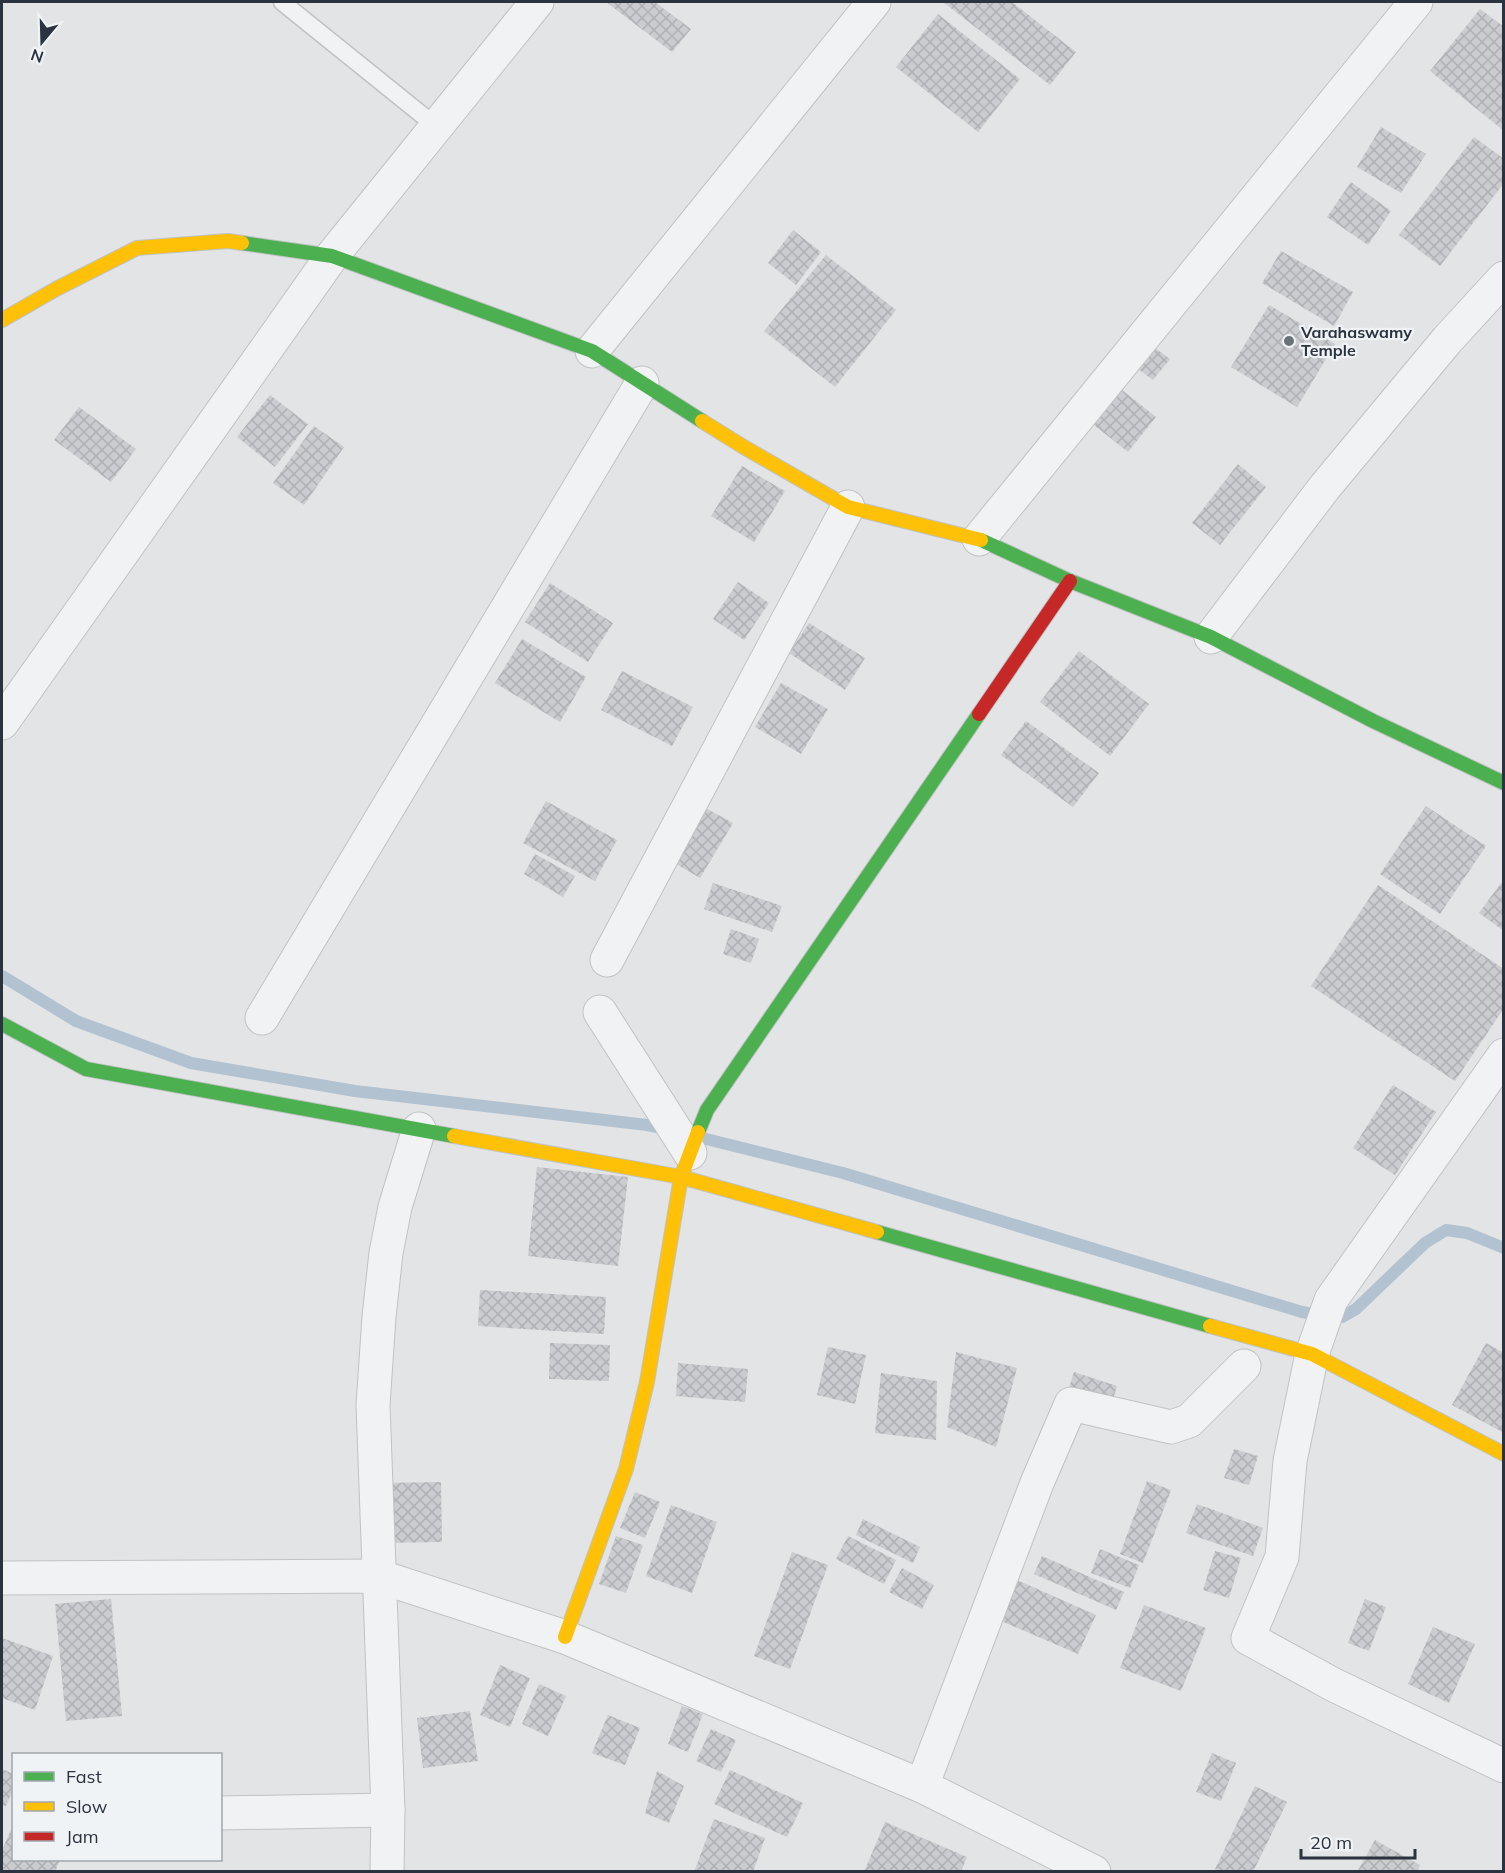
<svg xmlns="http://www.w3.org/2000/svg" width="1505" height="1873" font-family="Mulish,sans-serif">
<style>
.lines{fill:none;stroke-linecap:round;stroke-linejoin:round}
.stream{stroke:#b2c2d0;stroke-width:12}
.building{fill:url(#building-cross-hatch)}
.lane-casing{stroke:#c0c2c4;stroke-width:19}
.street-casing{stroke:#c0c2c4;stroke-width:35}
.fast-casing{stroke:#c0c2c4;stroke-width:16}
.slow-casing{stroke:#c0c2c4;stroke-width:16}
.jam-casing{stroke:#c0c2c4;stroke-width:16}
.lane{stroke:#f1f2f4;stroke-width:16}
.street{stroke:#f1f2f4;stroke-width:33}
.fast{stroke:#4caf50;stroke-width:14}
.slow{stroke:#ffc107;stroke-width:14}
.jam{stroke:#c62828;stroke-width:14}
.poi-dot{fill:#6a7179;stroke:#f0f3f6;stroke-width:2}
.labels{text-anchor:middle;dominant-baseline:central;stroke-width:4.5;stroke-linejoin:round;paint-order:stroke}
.poi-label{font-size:16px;font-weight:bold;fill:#2a333f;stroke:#f0f3f6;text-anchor:start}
</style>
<defs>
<pattern id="building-cross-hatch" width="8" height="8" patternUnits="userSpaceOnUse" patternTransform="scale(1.5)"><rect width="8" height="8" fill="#cacccf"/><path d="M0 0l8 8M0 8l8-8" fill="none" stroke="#aeb0b3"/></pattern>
</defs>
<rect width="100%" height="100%" fill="#e2e4e6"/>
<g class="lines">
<g class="stream">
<polyline points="2,976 76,1021 191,1063 355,1091 647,1125 667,1129"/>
<polyline points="698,1137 843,1173 1302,1312 1332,1317 1342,1317 1356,1309 1425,1243 1446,1230 1467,1233 1504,1248"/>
</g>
</g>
<g class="building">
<polygon points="606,2 655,2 691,29 672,52"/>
<polygon points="943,2 1012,2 1076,52 1050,85"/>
<polygon points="1480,9 1504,27 1504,131 1430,71"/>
<polygon points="938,14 1020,79 978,132 896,67"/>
<polygon points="1381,127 1426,154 1401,193 1357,167"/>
<polygon points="1474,137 1504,159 1504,183 1440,266 1399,235"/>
<polygon points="1351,182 1391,211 1368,245 1327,217"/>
<polygon points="793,230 821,252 796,285 768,263"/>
<polygon points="1281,251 1353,292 1334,326 1262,283"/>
<polygon points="826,255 896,310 835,387 764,331"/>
<polygon points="1269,305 1335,344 1297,407 1231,367"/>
<polygon points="1143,339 1170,359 1153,380 1126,360"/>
<polygon points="1122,390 1156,417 1128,452 1094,425"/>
<polygon points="270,395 308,424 275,467 237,437"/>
<polygon points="79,407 136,449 111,482 54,440"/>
<polygon points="314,426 344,447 304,505 273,483"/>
<polygon points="1238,464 1266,487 1220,545 1192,523"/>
<polygon points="742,466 785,491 754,542 711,516"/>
<polygon points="738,582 769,603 744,640 713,619"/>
<polygon points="550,583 613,623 588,662 525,622"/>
<polygon points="809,623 865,658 845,690 789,653"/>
<polygon points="522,639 586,677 560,722 495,683"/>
<polygon points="1079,651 1149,704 1110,756 1040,702"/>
<polygon points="622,671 693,707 672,746 601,710"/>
<polygon points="781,683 828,709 801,754 755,727"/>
<polygon points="1026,721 1099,773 1073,807 1001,755"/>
<polygon points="546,801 617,840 595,881 523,843"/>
<polygon points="700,805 733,823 700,878 668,859"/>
<polygon points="1426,806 1486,846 1440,914 1380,874"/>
<polygon points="535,854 575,876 563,897 524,874"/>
<polygon points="1504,879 1504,931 1479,913"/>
<polygon points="713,883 782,906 772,932 704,909"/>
<polygon points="1378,885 1504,969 1504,1008 1455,1081 1311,986"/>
<polygon points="731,929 759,939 751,963 723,954"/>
<polygon points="1393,1085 1436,1112 1395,1175 1353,1148"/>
<polygon points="537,1167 628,1177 618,1266 528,1256"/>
<polygon points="480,1290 606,1297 604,1334 478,1326"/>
<polygon points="550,1343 610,1345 609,1381 549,1379"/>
<polygon points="1486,1343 1504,1353 1504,1433 1452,1405"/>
<polygon points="828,1347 866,1355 855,1404 817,1395"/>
<polygon points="956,1352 1017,1368 996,1447 947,1427"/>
<polygon points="678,1363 748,1369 745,1402 676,1396"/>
<polygon points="1074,1372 1117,1386 1109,1412 1066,1397"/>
<polygon points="881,1373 937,1381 936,1440 875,1433"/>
<polygon points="1234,1449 1258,1456 1249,1485 1224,1478"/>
<polygon points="1147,1481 1171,1490 1143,1563 1120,1554"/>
<polygon points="441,1482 442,1542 380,1543 379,1483"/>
<polygon points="635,1492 660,1502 645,1538 620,1528"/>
<polygon points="1197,1504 1263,1528 1253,1556 1186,1533"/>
<polygon points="671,1505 717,1522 692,1593 646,1576"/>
<polygon points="863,1519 920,1547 913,1563 856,1535"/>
<polygon points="616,1536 643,1545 626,1593 599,1584"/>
<polygon points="848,1536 896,1560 884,1584 836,1559"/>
<polygon points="1100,1549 1139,1565 1130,1588 1091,1573"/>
<polygon points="1215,1551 1241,1558 1229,1598 1203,1590"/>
<polygon points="792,1552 828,1565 790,1669 754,1656"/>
<polygon points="1042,1556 1124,1592 1116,1610 1034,1574"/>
<polygon points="902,1568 934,1585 922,1609 889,1592"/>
<polygon points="1017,1580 1096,1615 1078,1654 999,1620"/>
<polygon points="111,1599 122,1716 66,1721 55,1604"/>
<polygon points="1365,1599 1386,1607 1369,1651 1348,1643"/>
<polygon points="1144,1605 1206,1628 1181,1691 1120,1668"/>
<polygon points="1433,1627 1475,1644 1449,1703 1408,1684"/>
<polygon points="2,1638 53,1656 35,1710 2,1698"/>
<polygon points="500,1665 530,1678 510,1727 480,1715"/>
<polygon points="539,1684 566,1696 548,1736 522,1724"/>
<polygon points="682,1706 703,1714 688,1752 668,1744"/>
<polygon points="470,1711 478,1761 423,1768 417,1718"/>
<polygon points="608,1715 640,1728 625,1765 592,1753"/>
<polygon points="711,1729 736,1740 721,1772 696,1761"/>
<polygon points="1212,1753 1236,1763 1221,1801 1196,1792"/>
<polygon points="2,1769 14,1774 14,1788 6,1806 2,1805"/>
<polygon points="730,1770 803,1803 787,1837 714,1804"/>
<polygon points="657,1771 684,1786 669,1823 645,1813"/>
<polygon points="1255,1786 1287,1802 1253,1872 1221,1872 1215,1869"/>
<polygon points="714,1819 765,1838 753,1872 694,1872"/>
<polygon points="885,1822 967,1857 961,1872 864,1872"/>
<polygon points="14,1823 14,1860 60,1860 55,1872 2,1872 2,1850"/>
<polygon points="1375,1840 1420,1865 1417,1872 1357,1872"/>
</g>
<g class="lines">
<g class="lane-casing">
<polyline id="lane" points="282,2 437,127"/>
</g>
<g class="street-casing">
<g id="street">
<polyline points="592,351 874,2"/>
<polyline points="979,539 1416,2"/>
<polyline points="1211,637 1324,488 1448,339 1504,278"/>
<polyline points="2,723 332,256 537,2"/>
<polyline points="607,960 848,507"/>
<polyline points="600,1012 690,1153"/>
<polyline points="262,1018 642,383"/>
<polyline points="1504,1055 1331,1300 1312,1354 1290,1461 1282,1557 1248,1638 1334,1685 1504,1766"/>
<polyline points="2,1578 378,1576 565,1637 922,1786 1094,1872"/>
<polyline points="922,1786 1037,1483 1071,1404 1171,1427 1189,1421 1244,1366"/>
<polyline points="220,1813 388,1810"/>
<polyline points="387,1872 388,1810 373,1405 379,1317 386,1253 395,1207 419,1129"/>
</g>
</g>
<g class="fast-casing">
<g id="fast">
<polyline points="242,243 332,256 592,351 702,421"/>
<polyline points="981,540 1070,581 1211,637 1373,721 1504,783"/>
<polyline points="2,1024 86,1069 454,1136"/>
<polyline points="698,1132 707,1110 979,714"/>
<polyline points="877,1232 1210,1326"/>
</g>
</g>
<g class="slow-casing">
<g id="slow">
<polyline points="2,320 56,289 137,248 228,241 242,243"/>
<polyline points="702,421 742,446 848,507 981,540"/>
<polyline points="454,1136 681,1177 877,1232"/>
<polyline points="1210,1326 1312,1354 1504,1454"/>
<polyline points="565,1637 626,1469 647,1382 681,1177 698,1132"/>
</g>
</g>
<g class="jam-casing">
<polyline id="jam" points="979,714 1070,581"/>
</g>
<use href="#lane" class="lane"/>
<use href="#street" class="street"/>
<use href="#fast" class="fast"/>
<use href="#slow" class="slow"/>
<use href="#jam" class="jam"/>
</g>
<circle class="poi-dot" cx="1289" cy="341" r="6"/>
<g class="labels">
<g class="poi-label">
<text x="1301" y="332">Varahaswamy<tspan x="1301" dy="18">Temple</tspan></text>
</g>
</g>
<rect width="1505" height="1873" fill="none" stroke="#2a333f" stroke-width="6"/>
<rect x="12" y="1753" width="210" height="108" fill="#f0f3f6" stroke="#a1a6ad" stroke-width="1.5"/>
<rect x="24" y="1772" width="30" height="9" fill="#4caf50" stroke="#a1a6ad" stroke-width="1.5"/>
<text x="66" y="1783" font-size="18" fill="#2a333f">Fast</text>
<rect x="24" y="1802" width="30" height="9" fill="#ffc107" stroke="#a1a6ad" stroke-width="1.5"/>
<text x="66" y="1813" font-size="18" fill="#2a333f">Slow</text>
<rect x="24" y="1832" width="30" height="9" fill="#c62828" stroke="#a1a6ad" stroke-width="1.5"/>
<text x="66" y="1843" font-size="18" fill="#2a333f">Jam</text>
<g transform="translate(42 42) rotate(199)" stroke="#f0f3f6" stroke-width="4.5" paint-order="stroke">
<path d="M0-4.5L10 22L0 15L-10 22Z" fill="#2a333f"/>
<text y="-9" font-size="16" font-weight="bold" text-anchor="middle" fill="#2a333f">N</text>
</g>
<path d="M1301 1849v9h114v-9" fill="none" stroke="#2a333f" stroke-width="3"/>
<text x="1310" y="1849" font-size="18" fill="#2a333f" stroke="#f0f3f6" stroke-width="4.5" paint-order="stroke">20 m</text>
</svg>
